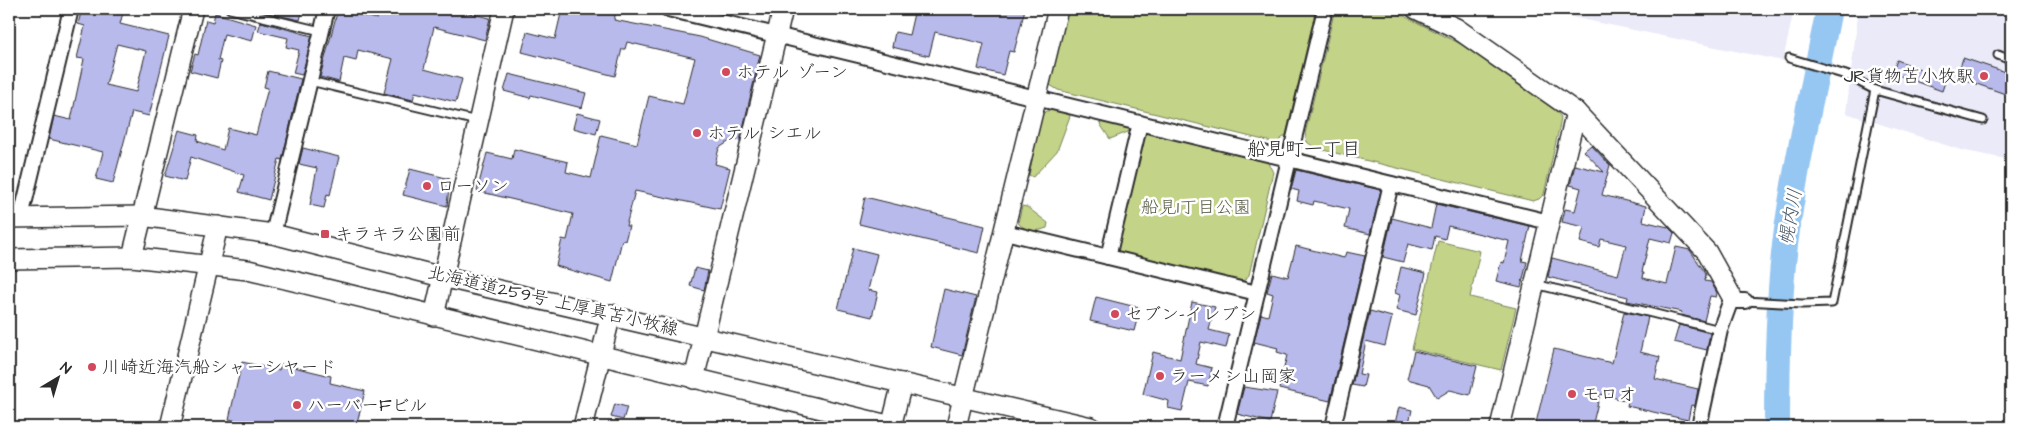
<svg xmlns="http://www.w3.org/2000/svg" width="2020" height="436" font-family="'Architects Daughter','Klee One',sans-serif">
<style>
.built{fill:#eaeaf9}
.green{fill:#c3d488;stroke:#77805a}
.lines{fill:none;stroke-linecap:round;stroke-linejoin:round}
.river{stroke:#96c7f2;stroke-width:26}
.building{fill:#b9baec;stroke:#2b2b2b;fill-rule:evenodd}
.lane-casing{stroke:#2b2b2b;stroke-width:11}
.street-casing{stroke:#2b2b2b;stroke-width:18}
.secondary-casing{stroke:#2b2b2b;stroke-width:22}
.lane{stroke:#fff;stroke-width:7}
.street{stroke:#fff;stroke-width:14}
.secondary{stroke:#fff;stroke-width:19}
.poi-dot{fill:#d1495b;stroke:#fff;stroke-width:2}
.labels{text-anchor:middle;dominant-baseline:central;stroke-width:5;stroke-linejoin:round;paint-order:stroke}
.poi-label{font-size:18px;fill:#2b2b2b;stroke:#fff;text-anchor:start}
.park-label{font-size:18px;fill:#595e47;stroke:#fff}
.street-label{font-size:18px;fill:#2b2b2b;stroke:#fff}
.neighbourhood-label{font-size:19px;fill:#2b2b2b;stroke:#fff}
.water-label{font-size:19px;font-style:italic;fill:#4b5a67;stroke:#fff}
</style>
<rect width="100%" height="100%" fill="#fff"/>
<filter id="ink" filterUnits="userSpaceOnUse"><feTurbulence type="fractalNoise" baseFrequency=".02" numOctaves="2"/><feDisplacementMap in="SourceGraphic" scale="10" xChannelSelector="R" yChannelSelector="G"/><feConvolveMatrix kernelMatrix="1 2 1 2 8 2 1 2 1" color-interpolation-filters="sRGB"/></filter>
<g filter="url(#ink)">
<g class="built">
<polygon points="1533,9 1794,9 1783,61"/>
<polygon points="1833,9 2011,9 2011,160 1961,150 1846,113 1858,15"/>
</g>
<g class="green">
<polygon points="1065,9 1316,9 1286,135 1276,143 1058,90 1050,85 1049,77"/>
<polygon points="1335,9 1390,9 1463,45 1556,111 1561,117 1560,124 1544,194 1539,199 1533,201 1315,148 1307,142 1305,134"/>
<polygon points="1057,110 1068,112 1070,116 1057,151 1033,177 1029,175 1041,116 1046,111"/>
<polygon points="1103,121 1127,125 1130,129 1128,132 1110,139 1100,124"/>
<polygon points="1146,131 1266,160 1273,172 1249,275 1245,280 1240,281 1117,251"/>
<path d="M1022,206L1027,207L1048,223L1047,228C1036,232 1027,232 1018,223Z"/>
<polygon points="1438,241 1480,251 1470,297 1516,308 1501,370 1412,349"/>
</g>
<g class="lines">
<path class="river" d="M1777,427C1777,367 1778,305 1785,245C1795,165 1814,87 1829,9"/>
</g>
<g class="building">
<path d="M82,9H124L120,24L169,36L149,116L132,112L113,183L96,179L103,152L49,139L54,116L71,120L84,59L77,58L85,26L78,24ZM117,44L146,51L136,92L106,85Z"/>
<polygon points="264,9 303,9 300,20 263,12"/>
<polygon points="338,9 377,19 380,9 452,9 490,18 485,40 434,27 424,69 462,79 456,102 415,92 413,100 384,93 393,59 358,50 356,61 344,58 339,82 320,77"/>
<polygon points="562,9 582,14 583,9 603,13 604,9 616,12 614,20 700,37 760,55 740,141 733,139 719,148 715,164 730,168 720,209 635,191 626,226 629,226 625,241 622,240 612,282 556,266 562,239 567,240 573,214 477,191 487,153 512,159 514,149 568,162 566,172 591,178 601,135 637,144 649,96 683,104 695,58 627,42 625,49 622,49 615,76 522,52 527,32 555,39"/>
<polygon points="915,9 1025,9 1014,52 1009,51 1003,75 978,69 984,44 935,32 929,56 892,47 895,32 909,35"/>
<polygon points="215,13 256,25 252,41 224,34 218,60 221,61 217,78 190,71 195,54 198,55 206,20 213,22"/>
<polygon points="261,22 312,36 302,75 293,73 299,50 286,47 288,38 258,31"/>
<polygon points="1963,58 2011,74 2011,96 1957,77"/>
<polygon points="1897,60 1946,79 1942,91 1892,73"/>
<polygon points="268,71 301,79 282,160 279,159 269,200 239,192 244,175 191,157 185,181 165,176 179,130 198,135 197,141 223,150 228,128 256,135 268,88 264,87"/>
<polygon points="509,74 586,93 582,108 531,95 530,98 504,91"/>
<polygon points="577,113 600,119 596,134 573,128"/>
<polygon points="1591,145 1610,165 1602,195 1646,206 1643,221 1668,227 1674,233 1671,243 1650,238 1642,272 1644,272 1643,278 1667,284 1676,247 1690,250 1706,274 1705,281 1711,282 1717,293 1716,297 1710,296 1704,321 1681,315 1682,312 1627,301 1628,297 1548,277 1552,258 1618,275 1626,245 1601,239 1599,247 1580,242 1584,227 1562,222 1565,209 1575,211 1581,188 1570,185 1575,165 1604,172 1584,151"/>
<polygon points="303,148 339,157 330,195 327,194 324,208 310,205 317,168 299,164"/>
<polygon points="410,169 450,179 447,206 403,195"/>
<polygon points="1296,170 1381,190 1370,234 1345,228 1349,209 1314,201 1313,205 1297,201 1299,191 1291,189"/>
<polygon points="865,197 985,226 979,253 859,224"/>
<polygon points="1436,204 1530,226 1522,261 1527,262 1521,287 1496,281 1501,262 1504,263 1509,241 1448,226 1445,239 1435,236 1432,250 1408,244 1403,262 1383,257 1392,218 1431,228"/>
<polygon points="1296,246 1344,258 1346,252 1365,256 1330,401 1279,389 1287,355 1277,352 1278,348 1254,342 1261,314 1268,316 1273,294 1267,292 1272,273 1288,277"/>
<polygon points="853,248 877,254 868,290 878,292 872,317 838,309"/>
<polygon points="1401,267 1426,273 1416,315 1396,310 1400,295 1395,293"/>
<polygon points="695,268 708,271 704,290 690,286"/>
<polygon points="944,289 976,297 962,355 931,347"/>
<polygon points="1096,297 1140,308 1134,331 1090,321"/>
<polygon points="1192,302 1215,307 1209,330 1229,335 1226,348 1201,342 1196,364 1212,368 1208,386 1189,382 1182,411 1168,408 1169,401 1143,394 1153,352 1180,359"/>
<polygon points="1370,311 1392,317 1385,346 1366,341 1359,374 1366,375 1363,387 1352,385"/>
<polygon points="1624,312 1648,317 1640,352 1660,357 1655,379 1698,389 1695,406 1691,405 1688,420 1627,406 1628,401 1600,394 1592,427 1535,427 1554,349 1612,363"/>
<polygon points="1679,325 1710,333 1707,350 1674,342"/>
<polygon points="1414,351 1477,366 1470,395 1450,390 1437,398 1429,385 1407,379"/>
<polygon points="242,362 279,370 281,364 331,376 330,383 365,391 356,427 261,427 229,419"/>
<polygon points="1244,387 1277,392 1270,422 1237,414"/>
<polygon points="615,404 627,407 623,420 611,417"/>
<polygon points="1399,407 1412,410 1408,427 1394,427"/>
</g>
<g class="lines">
<g class="lane-casing">
<g id="lane">
<polyline points="230,9 321,31"/>
<polyline points="1998,55 2011,60"/>
<polyline points="1789,58 1846,75 1875,90"/>
<polyline points="310,81 477,121"/>
<polyline points="1535,284 1720,330"/>
<polyline points="1745,301 1802,304 1832,303 1875,90 1983,120"/>
</g>
</g>
<g class="street-casing">
<g id="street">
<polyline points="668,9 1549,222"/>
<polyline points="21,217 71,9"/>
<polyline points="1005,232 1257,293"/>
<polyline points="273,234 327,9"/>
<polyline points="1108,257 1140,123"/>
<polyline points="1731,301 1745,301"/>
<polyline points="1225,427 1325,9"/>
<polyline points="1333,427 1391,184"/>
<polyline points="1699,427 1720,330 1732,297"/>
</g>
</g>
<g class="secondary-casing">
<g id="secondary">
<polyline points="1416,9 1456,28 1576,112 1707,252 1732,297"/>
<polyline points="9,218 142,216 273,234 442,277 1091,427"/>
<polyline points="132,257 193,9"/>
<polyline points="9,259 132,257 248,270 896,427"/>
<polyline points="434,316 504,9"/>
<polyline points="694,379 783,9"/>
<polyline points="170,427 218,226"/>
<polyline points="583,427 611,314"/>
<polyline points="891,427 902,383"/>
<polyline points="956,427 1058,9"/>
<polyline points="1500,427 1576,112"/>
</g>
</g>
<use href="#lane" class="lane"/>
<use href="#street" class="street"/>
<use href="#secondary" class="secondary"/>
</g>
</g>
<g class="poi-dot">
<circle cx="726" cy="72" r="5"/>
<circle cx="1984" cy="76" r="5"/>
<circle cx="697" cy="133" r="5"/>
<circle cx="427" cy="186" r="5"/>
<rect x="320" y="229" width="10" height="10" rx="2.5"/>
<circle cx="1115" cy="314" r="5"/>
<circle cx="92" cy="367" r="5"/>
<circle cx="1160" cy="376" r="5"/>
<circle cx="1572" cy="394" r="5"/>
<circle cx="297" cy="405" r="5"/>
</g>
<g class="labels">
<g class="poi-label">
<text x="736" y="72">ホテル ゾーン</text>
<text x="1974" y="76" text-anchor="end">JR貨物苫小牧駅</text>
<text x="707" y="133">ホテル シエル</text>
<text x="437" y="186">ローソン</text>
<text x="335" y="234">キラキラ公園前</text>
<text x="1125" y="314">セブン-イレブン</text>
<text x="102" y="367">川崎近海汽船シャーシヤード</text>
<text x="1170" y="376">ラーメン山岡家</text>
<text x="1582" y="394">モロオ</text>
<text x="307" y="405">ハーバーFビル</text>
</g>
<g class="park-label">
<text x="1196" y="207">船見1丁目公園</text>
</g>
<g class="street-label">
<text transform="translate(553 301) rotate(13)">北海道道259号 上厚真苫小牧線</text>
</g>
<g class="neighbourhood-label">
<text x="1304" y="149">船見町一丁目</text>
</g>
<g class="water-label">
<text transform="translate(1791 217) rotate(-80)">幌内川</text>
</g>
</g>
<rect width="2020" height="436" fill="none" stroke="#fff" stroke-width="30"/>
<rect x="15" y="15" width="1990" height="406" fill="none" stroke="#2b2b2b" stroke-width="2" filter="url(#ink)"/>
<g transform="translate(58 378) rotate(38)" stroke="#ffffff" stroke-width="4" paint-order="stroke">
<path d="M0-4L9 19L0 12L-9 19Z" fill="#2b2b2b"/>
<text y="-8" font-size="14" font-weight="bold" text-anchor="middle" fill="#2b2b2b">N</text>
</g>
</svg>
